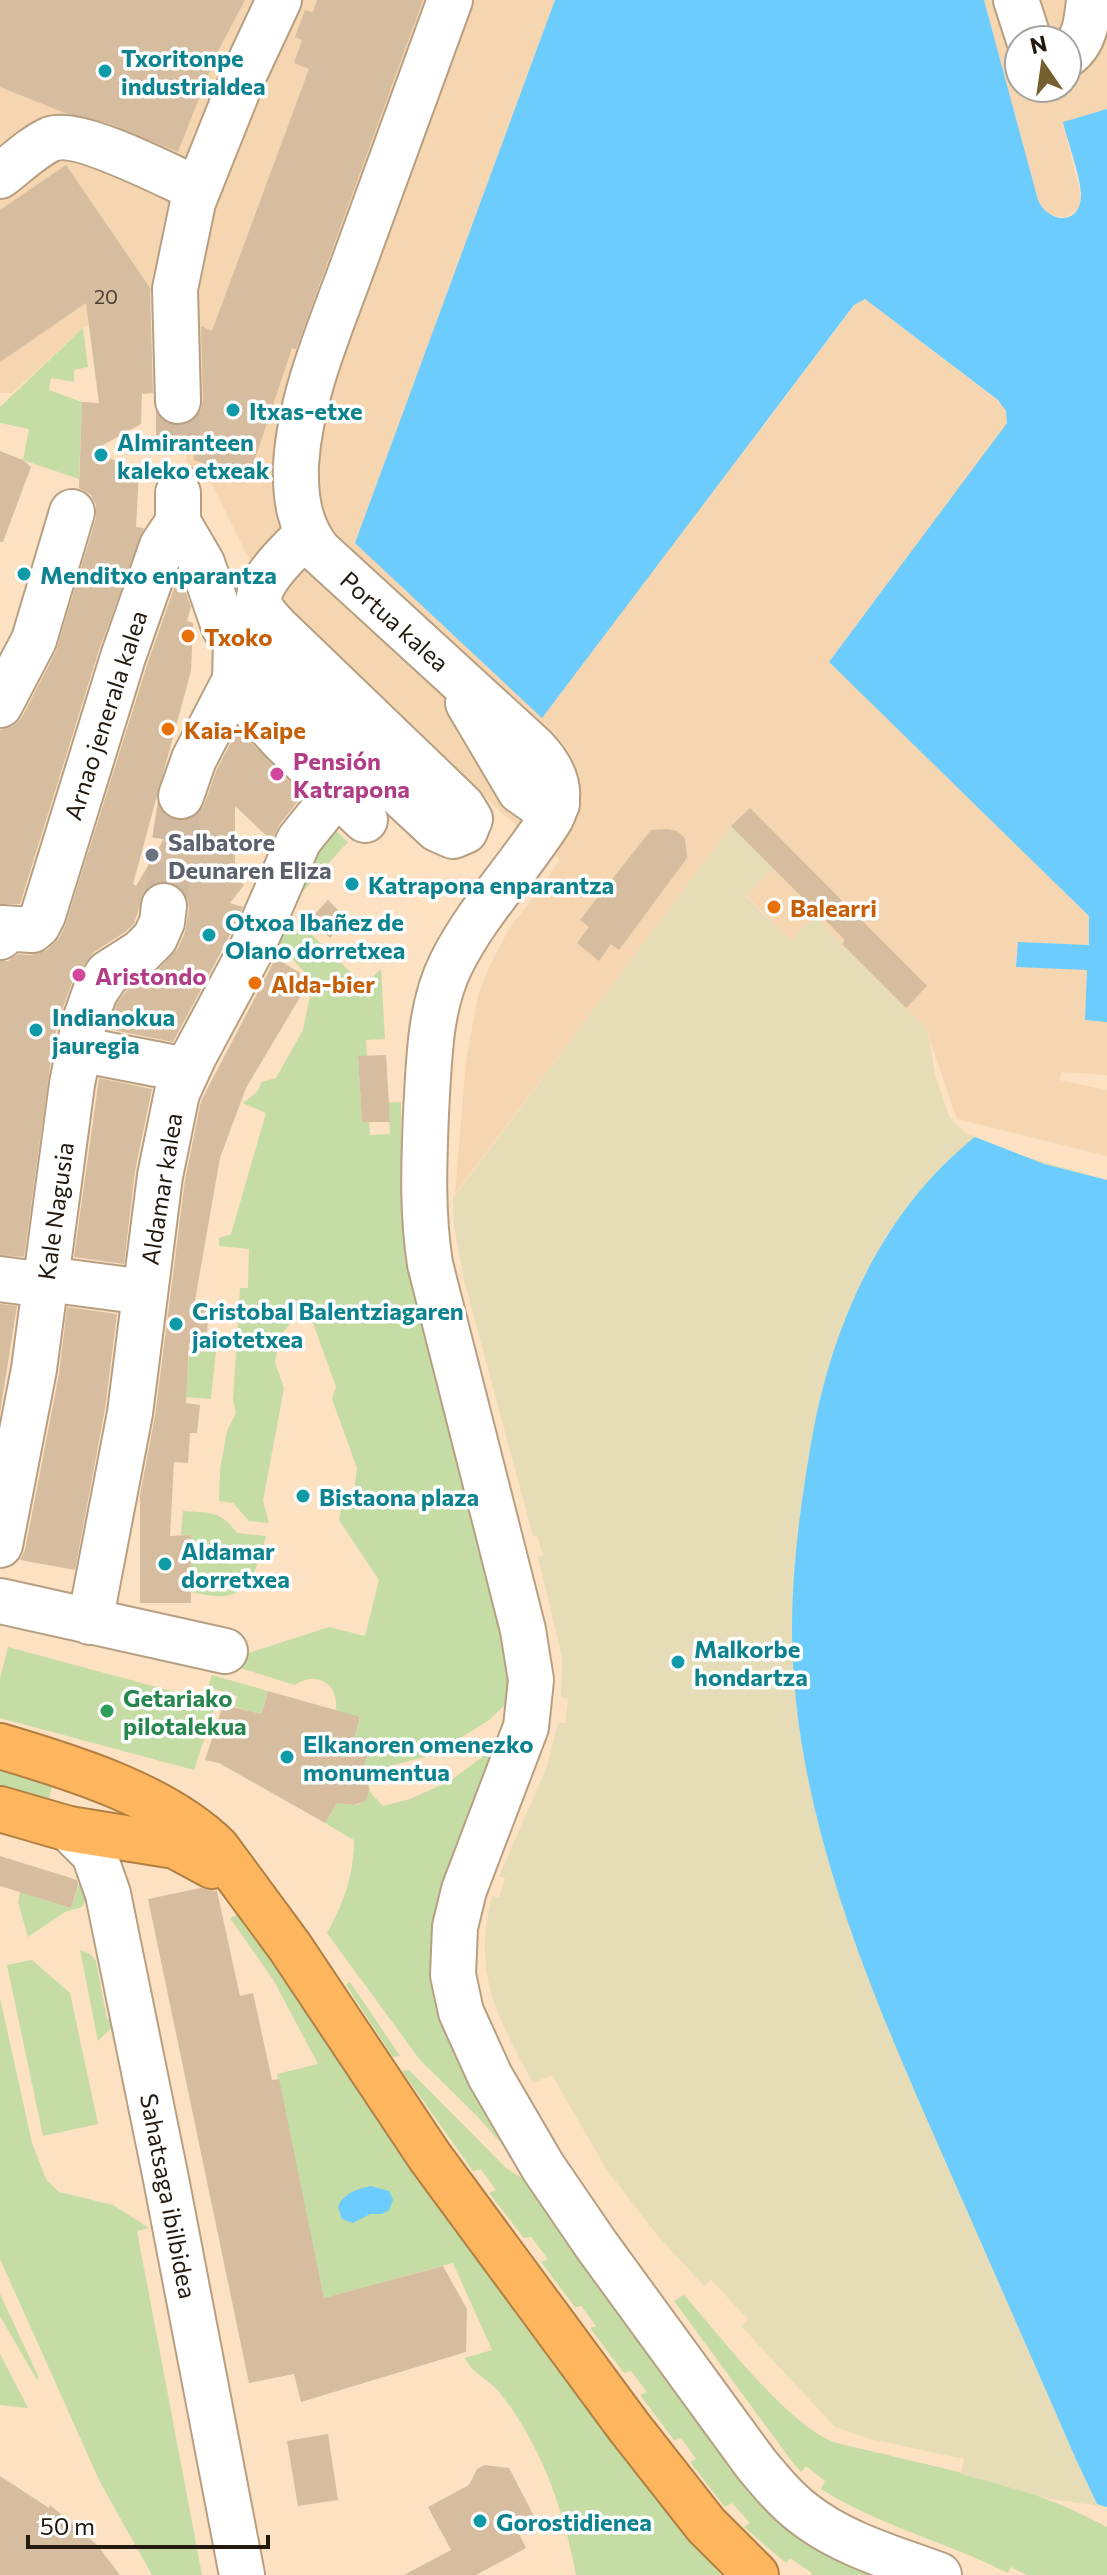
<svg xmlns="http://www.w3.org/2000/svg" width="1107" height="2575" font-family="Commissioner,sans-serif">
<style>
.built{fill:#f5d6b1;fill-rule:evenodd}
.green{fill:#c5dca5}
.sand{fill:#e6ddb8}
.water{fill:#6bccfd}
.building{fill:#d6bd9f}
.lines{fill:none;stroke-linecap:round;stroke-linejoin:round}
.minor-tunnel{stroke:#d1b99f;stroke-width:44;stroke-dasharray:44 22;stroke-linecap:butt}
.minor-casing{stroke:#b79f82;stroke-width:48}
.highway-casing{stroke:#b17f41;stroke-width:48}
.minor{stroke:#fff;stroke-width:44}
.highway{stroke:#fdb65d;stroke-width:44}
.culture-dot{fill:#0f9aa8;stroke:#fff;stroke-width:3}
.food-dot{fill:#e8710a;stroke:#fff;stroke-width:3}
.hotel-dot{fill:#d1479c;stroke:#fff;stroke-width:3}
.worship-dot{fill:#6b7280;stroke:#fff;stroke-width:3}
.leisure-dot{fill:#2e9e5b;stroke:#fff;stroke-width:3}
.labels{text-anchor:middle;dominant-baseline:central;stroke-width:7;stroke-linejoin:round;paint-order:stroke}
.number-label{font-size:20px;fill:#504232}
.culture-label{font-size:24px;font-weight:bold;fill:#0d838f;stroke:#fff;text-anchor:start}
.street-label{font-size:24px;fill:#23190e;stroke:#fff}
.food-label{font-size:24px;font-weight:bold;fill:#c56008;stroke:#fff;text-anchor:start}
.hotel-label{font-size:24px;font-weight:bold;fill:#b23c85;stroke:#fff;text-anchor:start}
.worship-label{font-size:24px;font-weight:bold;fill:#5b616d;stroke:#fff;text-anchor:start}
.leisure-label{font-size:24px;font-weight:bold;fill:#27864d;stroke:#fff;text-anchor:start}
</style>
<rect width="100%" height="100%" fill="#fce1c3"/>
<g class="built">
<polygon points="0,0 555,0 356,542 542,717 858,301 867,300 1002,404 1007,415 1006,426 829,662 1090,916 1089,945 1018,942 1016,967 1087,969 1085,1020 1107,1022 1107,1075 1062,1072 1059,1080 1107,1090 1107,1156 957,1119 926,1029 815,917 790,940 746,895 731,827 455,1194 466,1062 478,995 490,965 508,931 560,860 503,814 273,600 243,547 213,486 186,461 188,401 164,287 83,328 12,393 0,393"/>
<path d="M984,0H1107V109L1063,122L1081,197L1078,208L1067,217L1050,215L1042,209L1038,200ZM1019,40H1067V88H1019Z"/>
</g>
<g class="green">
<polygon points="83,328 88,367 74,370 74,382 51,378 49,390 82,402 79,479 23,460 29,429 0,423 0,407"/>
<path d="M325,821L348,842L286,910L364,985L381,969L385,1039L366,1040L367,1056L358,1057L362,1121L369,1122L370,1135L390,1134L389,1106L380,1103L401,1102V1206L405,1242L510,1665V1700L489,1720L435,1754L361,1774L368,1781L370,1792L383,1806L410,1799L450,1781L497,1746L447,1871L433,1926L430,1954L435,1991L515,2159L477,2116L420,2060L327,1933C344,1903 354,1874 354,1840L325,1823L338,1801L349,1805L360,1804C371,1795 370,1784 360,1774L368,1754L354,1740L360,1718L336,1710C339,1684 317,1670 295,1685L234,1666L239,1656L329,1627L365,1636L379,1580L339,1520L344,1491H354L357,1468L332,1399L336,1387L313,1323L295,1318L280,1336L275,1362L284,1388L263,1501L269,1523L249,1521L233,1503L219,1501L220,1469L227,1431L236,1413L233,1400L240,1288H248L249,1249L219,1246V1238L231,1234L266,1113L243,1103L257,1092L262,1082L276,1078L303,1030L313,981L266,931Z"/>
<polygon points="194,1348 216,1351 211,1399 186,1397 189,1356 193,1357"/>
<path d="M183,1511C210,1513 220,1510 237,1533L266,1536C260,1558 252,1595 223,1596C213,1597 201,1594 191,1592V1535H181Z"/>
<polygon points="8,1647 216,1703 194,1770 0,1718 0,1678"/>
<polygon points="212,1675 268,1691 262,1714 235,1707 237,1696 208,1687"/>
<polygon points="0,1763 54,1778 46,1811 0,1798"/>
<polygon points="80,1881 87,1897 82,1907 65,1912 28,1937 18,1902 20,1892 71,1908"/>
<path d="M241,1913L406,2160L460,2235L569,2385L662,2507L721,2575H576C564,2510 541,2445 500,2393C490,2380 471,2373 465,2358L492,2350L453,2263L324,2298L277,2074L318,2064L274,1981L230,1918Z"/>
<polygon points="80,1950 90,1954 96,1961 107,2019 114,2018 110,2029 98,2041"/>
<polygon points="32,1960 70,1993 98,2124 43,2136 7,1965"/>
<polygon points="350,1982 400,2056 393,2057 346,1985"/>
<polygon points="0,1998 32,2143 46,2179 59,2192 113,2205 149,2228 137,2231 202,2575 152,2575 100,2482 0,2259"/>
<polygon points="409,2070 506,2168 530,2183 725,2460 770,2515 816,2548 885,2575 811,2575 812,2573 790,2558 786,2563 744,2527 750,2523 732,2503 725,2507 690,2462 696,2459 681,2438 674,2440 640,2395 647,2392 631,2371 624,2373 590,2328 596,2326 581,2306 575,2307 541,2262 548,2259 531,2237 524,2238 489,2193 496,2190 481,2169 473,2171 402,2071"/>
<polygon points="0,2294 39,2378 37,2380 0,2316"/>
<path d="M684,2295C718,2333 791,2430 837,2443C928,2466 1024,2481 1107,2527V2575H1027L1011,2567L1008,2573C947,2542 879,2526 821,2489L825,2481L806,2466L801,2472L793,2463L674,2301Z"/>
<polygon points="0,2354 28,2408 0,2405"/>
</g>
<path class="sand" d="M731,826L773,868L746,896L790,940L815,916L927,1029L936,1078L949,1116L957,1126L966,1133L1016,1154L1107,1180V2507L1051,2499L961,2474L964,2459L870,2439L835,2427L741,2326L748,2319L711,2280L704,2286L657,2235L607,2170L552,2075L533,2083C497,2015 472,1976 492,1896L499,1898L505,1878L499,1876L546,1769L558,1723H565L568,1699L561,1697L562,1657L538,1557L543,1555L537,1536H533L464,1280L454,1227L453,1198Z"/>
<g class="water">
<path d="M555,0H984L1038,200C1048,223 1079,226 1081,197C1082,180 1067,140 1063,122L1107,109V1022L1085,1020L1087,970L1016,967L1018,942L1089,945V916L829,662L1007,423L1006,411L998,400L865,299L854,305L542,718L355,543Z"/>
<path d="M975,1137L1044,1164L1107,1180V2507L1097,2504L1075,2457C1031,2356 987,2256 943,2156C870,1990 793,1814 792,1630C792,1565 801,1501 812,1438C832,1324 883,1210 975,1137Z"/>
<path d="M371,2186L389,2191L393,2200L389,2210L382,2214H370L353,2223L342,2219L338,2207C343,2193 358,2189 371,2186Z"/>
</g>
<g class="building">
<polygon points="0,0 245,0 216,55 178,152 111,124 65,113 0,87"/>
<polygon points="317,0 423,0 296,349 292,348 248,480 194,460 194,419 200,412 203,400 201,326 212,331 309,69 294,63 302,40 295,37 305,10 313,12"/>
<polygon points="66,165 150,288 153,393 142,394 141,424 92,451 139,470 136,527 144,528 99,650 20,904 0,904 0,730 13,726 22,717 56,651 96,518 96,505 91,495 79,488 82,402 99,403 86,303 0,362 0,210"/>
<polygon points="0,451 23,460 31,467 3,542 0,542"/>
<polygon points="179,574 191,607 187,621 193,623 191,671 133,884 136,886 175,820 186,820 197,815 204,805 217,769 238,729 303,795 279,825 272,841 235,806 235,877 244,885 230,903 243,907 229,937 173,1042 108,1029 117,1003 126,991 158,970 178,948 185,932 189,909 187,896 178,886 166,881 155,883 145,890 134,924 125,932 94,952 74,978 60,1015 53,1045 24,1257 0,1255 0,961 8,961 18,954 31,955 47,950 60,937 65,926 147,665"/>
<polygon points="750,808 927,986 906,1008 842,944 845,940 731,826"/>
<polygon points="668,829 677,831 685,838 687,858 619,950 611,944 599,961 577,943 589,927 580,920 651,830"/>
<polygon points="328,900 348,920 330,938 311,918"/>
<polygon points="279,960 300,973 298,992 302,994 246,1088 220,1158 194,1306 209,1307 206,1345 189,1343 186,1403 200,1405 197,1433 190,1433 188,1463 174,1462 170,1536 191,1535 191,1603 140,1603 140,1495 155,1416 185,1180 201,1101 273,963"/>
<polygon points="386,1055 390,1122 362,1122 358,1056"/>
<polygon points="99,1078 152,1089 135,1171 124,1264 74,1257"/>
<polygon points="0,1304 17,1306 0,1413"/>
<polygon points="67,1307 117,1314 105,1409 75,1570 20,1560 25,1550 59,1374"/>
<polygon points="268,1691 360,1717 354,1740 368,1754 362,1770 369,1788 367,1799 363,1802 353,1805 337,1803 325,1823 219,1763 205,1760 223,1705 262,1714"/>
<polygon points="0,1856 77,1880 78,1885 71,1908 0,1886"/>
<polygon points="201,1888 217,1891 240,1996 253,1993 272,2080 279,2079 324,2298 443,2266 467,2309 466,2352 301,2402 294,2374 249,2383 148,1899"/>
<polygon points="328,2434 338,2500 298,2506 287,2441"/>
<polygon points="485,2465 509,2468 534,2516 515,2526 526,2548 476,2575 404,2575 451,2550 428,2507 469,2485 477,2469"/>
<polygon points="0,2476 49,2508 50,2505 97,2545 120,2575 0,2575"/>
</g>
<g class="lines">
<g class="minor-tunnel">
<polyline points="178,401 178,493"/>
<polyline points="164,906 181,796"/>
</g>
<g class="minor-casing">
<g id="minor">
<path d="M450,0C417,89 385,179 352,268C329,331 300,397 296,465C295,497 299,526 319,551L534,748C554,769 565,791 551,818C520,868 477,911 451,964C429,1008 429,1064 426,1113C424,1164 422,1213 430,1264L523,1630L531,1680L526,1727L464,1890L455,1927L453,1975L461,2012L490,2076L543,2167L597,2246L756,2464C771,2482 785,2499 803,2513C842,2544 893,2558 939,2575"/>
<polyline points="1016,0 1029,40"/>
<path d="M1067,55C1085,42 1087,21 1089,0"/>
<path d="M0,176C16,164 33,147 51,139C79,129 168,176 197,189"/>
<polyline points="178,401 175,289 193,202 243,77 279,0"/>
<polyline points="178,522 202,563 224,627 236,642 235,680 242,696 283,741 365,820"/>
<path d="M236,642L437,829L453,836L465,831L470,819L462,806L276,627C269,619 260,611 259,600C257,581 294,547 307,534"/>
<polyline points="468,703 520,791 536,802 557,804"/>
<polyline points="0,705 34,640 72,512"/>
<polyline points="181,796 194,759 235,680"/>
<polyline points="0,937 2,928 32,930 38,925 43,915 123,657 162,546 178,522 178,493"/>
<polyline points="78,1049 187,1070"/>
<polyline points="0,1279 45,1285"/>
<polyline points="46,1279 145,1292"/>
<polyline points="0,1545 34,1369 72,1084 84,1023 95,992 108,973 141,952 155,938 162,922 164,906"/>
<polyline points="0,1601 225,1651"/>
<polyline points="90,1622 130,1413 160,1176 177,1093 194,1056 252,948 299,840 337,793"/>
<polyline points="69,1829 94,1854 108,1894 166,2179 242,2575"/>
</g>
</g>
<g class="highway-casing">
<g id="highway">
<path d="M0,1746C71,1767 163,1795 217,1848L290,1947L430,2157L629,2427L706,2525L756,2575"/>
<polyline points="0,1809 69,1829 175,1846 212,1866"/>
</g>
</g>
<use href="#minor" class="minor"/>
<use href="#highway" class="highway"/>
</g>
<g class="culture-dot">
<circle cx="105" cy="71" r="8"/>
<circle cx="233" cy="410" r="8"/>
<circle cx="101" cy="455" r="8"/>
<circle cx="24" cy="574" r="8"/>
<circle cx="352" cy="884" r="8"/>
<circle cx="209" cy="935" r="8"/>
<circle cx="36" cy="1030" r="8"/>
<circle cx="176" cy="1324" r="8"/>
<circle cx="303" cy="1496" r="8"/>
<circle cx="165" cy="1564" r="8"/>
<circle cx="678" cy="1662" r="8"/>
<circle cx="287" cy="1757" r="8"/>
<circle cx="480" cy="2521" r="8"/>
</g>
<g class="food-dot">
<circle cx="188" cy="636" r="8"/>
<circle cx="168" cy="729" r="8"/>
<circle cx="774" cy="907" r="8"/>
<circle cx="255" cy="983" r="8"/>
</g>
<g class="hotel-dot">
<circle cx="277" cy="774" r="8"/>
<circle cx="79" cy="975" r="8"/>
</g>
<circle class="worship-dot" cx="152" cy="855" r="8"/>
<circle class="leisure-dot" cx="107" cy="1711" r="8"/>
<g class="labels">
<g class="number-label">
<text x="106" y="296">20</text>
</g>
<g class="culture-label">
<text x="121" y="57">Txoritonpe<tspan x="121" dy="28">industrialdea</tspan></text>
<text x="249" y="410">Itxas-etxe</text>
<text x="117" y="441">Almiranteen<tspan x="117" dy="28">kaleko etxeak</tspan></text>
<text x="40" y="574">Menditxo enparantza</text>
<text x="368" y="884">Katrapona enparantza</text>
<text x="225" y="921">Otxoa Ibañez de<tspan x="225" dy="28">Olano dorretxea</tspan></text>
<text x="52" y="1016">Indianokua<tspan x="52" dy="28">jauregia</tspan></text>
<text x="192" y="1310">Cristobal Balentziagaren<tspan x="192" dy="28">jaiotetxea</tspan></text>
<text x="319" y="1496">Bistaona plaza</text>
<text x="181" y="1550">Aldamar<tspan x="181" dy="28">dorretxea</tspan></text>
<text x="694" y="1648">Malkorbe<tspan x="694" dy="28">hondartza</tspan></text>
<text x="303" y="1743">Elkanoren omenezko<tspan x="303" dy="28">monumentua</tspan></text>
<text x="496" y="2521">Gorostidienea</text>
</g>
<g class="street-label">
<text transform="translate(395 621) rotate(42)">Portua kalea</text>
<text transform="translate(105 715) rotate(-72)">Arnao jenerala kalea</text>
<text transform="translate(161 1189) rotate(-81)">Aldamar kalea</text>
<text transform="translate(55 1211) rotate(-82)">Kale Nagusia</text>
<text transform="translate(169 2196) rotate(79)">Sahatsaga ibilbidea</text>
</g>
<g class="food-label">
<text x="204" y="636">Txoko</text>
<text x="184" y="729">Kaia-Kaipe</text>
<text x="790" y="907">Balearri</text>
<text x="271" y="983">Alda-bier</text>
</g>
<g class="hotel-label">
<text x="293" y="760">Pensión<tspan x="293" dy="28">Katrapona</tspan></text>
<text x="95" y="975">Aristondo</text>
</g>
<g class="worship-label">
<text x="168" y="841">Salbatore<tspan x="168" dy="28">Deunaren Eliza</tspan></text>
</g>
<g class="leisure-label">
<text x="123" y="1697">Getariako<tspan x="123" dy="28">pilotalekua</tspan></text>
</g>
</g>
<g transform="translate(1043 64) rotate(347)"><circle r="38" fill="#ffffff" stroke="#a7a39f" stroke-width="2"/>
<path d="M0-6L14 30L0 20L-14 30Z" fill="#766030"/>
<text y="-12" font-size="22" font-weight="bold" text-anchor="middle" fill="#23190e">N</text>
</g>
<path d="M28 2535v12h240v-12" fill="none" stroke="#23190e" stroke-width="4"/>
<text x="40" y="2535" font-size="24" fill="#23190e" stroke="#ffffff" stroke-width="6" paint-order="stroke">50 m</text>
</svg>
